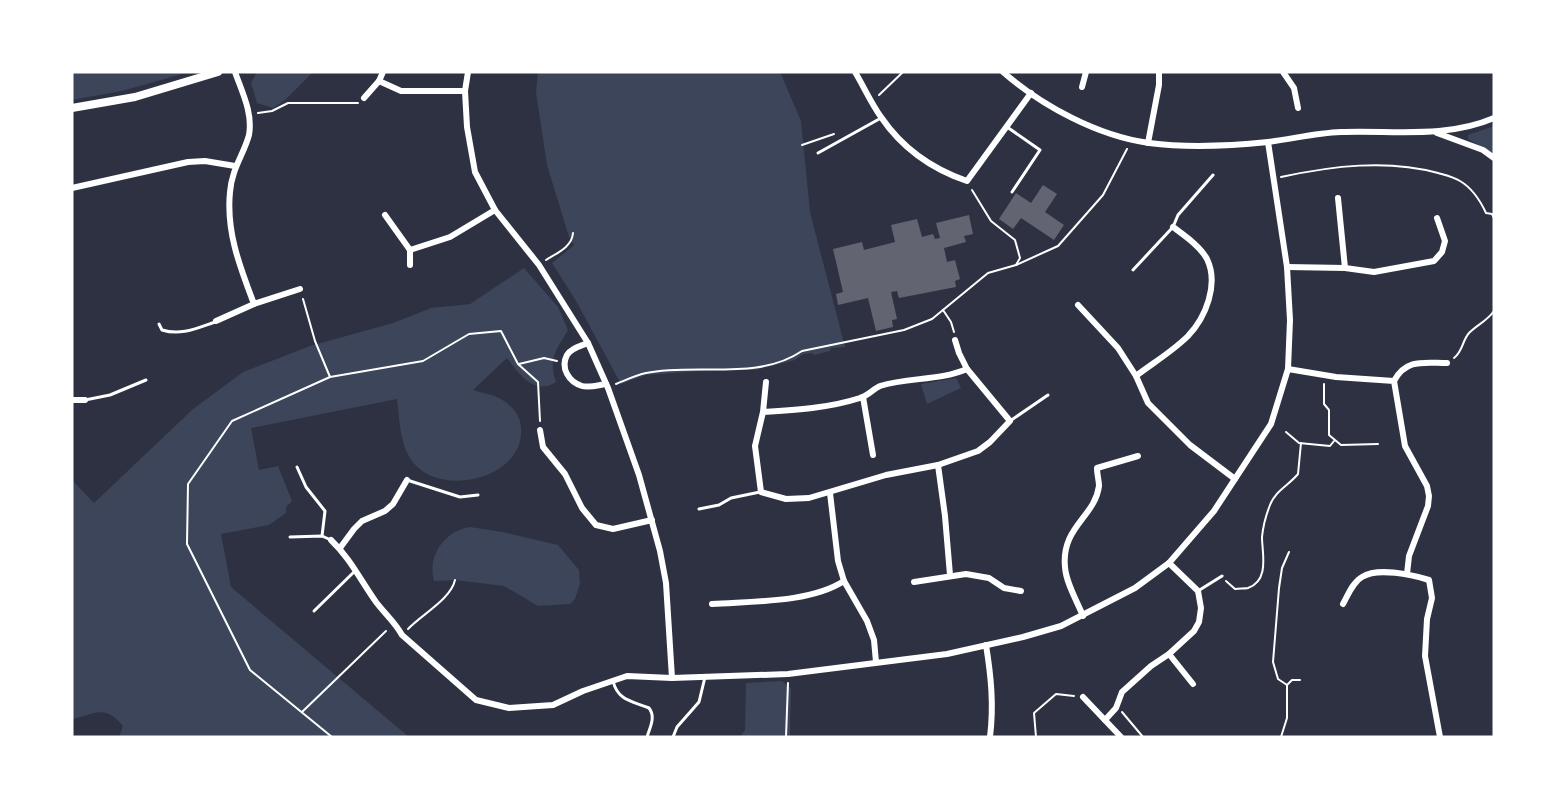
<svg xmlns="http://www.w3.org/2000/svg" width="1566" height="809" font-family="'Archivo Narrow',sans-serif">
<style>
.green{fill:#3c4559}
.building{fill:#626471}
.lines{fill:none;stroke-linecap:round;stroke-linejoin:round}
.path{stroke:#fff;stroke-width:2}
.service{stroke:#fff;stroke-width:3}
.minor{stroke:#fff;stroke-width:6}
.tertiary{stroke:#fff;stroke-width:8}
</style>
<rect width="100%" height="100%" fill="#2d3142"/>
<g class="green">
<polygon points="72,72 189,72 122,91 72,100"/>
<polygon points="257,72 313,72 285,100 273,108 257,103 251,83"/>
<polygon points="538,72 780,72 801,121 810,212 845,347 831,348 830,351 814,355 813,353 803,354 795,360 755,370 715,370 646,375 621,384 576,301 552,263 574,245 569,237 547,165 536,92"/>
<polygon points="1494,126 1494,154 1468,139 1468,135"/>
<path d="M524,268L558,307L568,330C556,350 548,359 556,382C534,396 519,374 507,358L473,390C481,393 492,394 499,398C514,406 523,418 521,435C517,481 438,497 412,461C399,442 400,421 397,399L251,428L259,470L278,466L292,501L286,507V513L269,525L221,534L231,587L409,737H119L123,726C104,703 94,715 72,719V480L94,503L193,409L243,372L310,346L393,323L431,308L470,304Z"/>
<polygon points="956,378 961,388 927,404 921,384"/>
<path d="M470,527L503,532L558,545L579,570L580,584L575,599L570,604L538,606L504,586L455,580L434,581C427,555 445,531 470,527Z"/>
<polygon points="782,681 791,688 790,737 740,737 745,730 746,683"/>
</g>
<g class="building">
<polygon points="1043,185 1057,194 1045,212 1064,225 1054,240 1021,218 1013,229 999,219 1016,193 1031,203"/>
<polygon points="969,215 973,234 964,236 966,242 944,248 947,262 955,260 960,279 955,281 956,287 899,298 897,291 891,292 897,319 892,320 893,327 876,331 868,298 838,305 836,294 843,292 833,249 862,242 864,250 895,242 891,225 917,219 922,237 933,234 935,239 940,238 936,223"/>
</g>
<g class="lines">
<g class="path">
<polyline points="879,95 903,72"/>
<polyline points="258,113 272,111 288,103 358,103"/>
<polyline points="802,145 834,134"/>
<path d="M1281,177C1332,166 1387,159 1438,173C1445,175 1454,177 1460,181C1472,188 1480,200 1486,213L1492,214L1494,218"/>
<polyline points="972,190 991,221 1015,240 1020,258 1016,265"/>
<path d="M546,260C557,253 572,247 573,233"/>
<polyline points="303,299 315,341 330,377 423,361 469,334 501,331 518,364 538,382 540,421"/>
<polyline points="943,310 951,322 954,332"/>
<path d="M1454,358C1463,351 1462,341 1469,333C1477,325 1487,321 1494,311"/>
<polyline points="519,364 544,358 557,361"/>
<polyline points="330,377 232,421 188,484 187,544 250,670 332,737"/>
<path d="M616,384C626,380 636,375 646,373C697,363 758,381 802,351L904,330L932,319L988,273L1016,265L1058,246L1103,195L1127,149"/>
<polyline points="1324,384 1324,404 1329,410 1329,435 1341,445 1378,444"/>
<polyline points="1286,432 1299,443 1330,446 1334,441"/>
<path d="M1226,581L1235,589C1239,588 1244,589 1248,588C1270,580 1262,553 1262,537C1263,527 1266,515 1270,505C1276,490 1288,486 1298,474L1301,443"/>
<path d="M408,629C421,615 451,599 455,580"/>
<polyline points="1287,685 1278,679 1273,662 1279,588 1282,568 1289,552"/>
<polyline points="302,712 386,631"/>
<polyline points="1122,712 1143,737"/>
<polyline points="786,737 788,683"/>
<polyline points="1036,737 1034,713 1056,694 1074,696"/>
<polyline points="1281,737 1287,718 1287,685 1292,680 1300,680"/>
</g>
<g class="service">
<polyline points="1007,127 1040,150 1012,192"/>
<polyline points="818,153 881,118"/>
<polyline points="1133,270 1173,227 1178,215 1213,175"/>
<path d="M159,324L162,330C181,336 197,328 215,322"/>
<polyline points="85,400 110,395 146,380"/>
<polyline points="1010,421 1048,395"/>
<polyline points="297,467 306,487 325,511 322,536"/>
<polyline points="407,480 460,497 478,495"/>
<polyline points="699,509 719,505 731,498 760,492"/>
<polyline points="290,537 322,536 331,540"/>
<polyline points="1198,591 1222,576"/>
<polyline points="314,611 356,570"/>
<path d="M613,681C618,701 632,701 649,708C656,717 650,727 647,737"/>
<polyline points="673,737 677,727 699,702 705,677"/>
</g>
<g class="minor">
<path d="M235,72C242,92 253,113 249,135C244,154 232,168 230,192C226,232 240,267 254,304"/>
<polyline points="468,72 465,91 467,127 475,172 495,210 539,265 588,343 608,388 639,475 660,551 666,583 672,678"/>
<path d="M855,72C864,87 871,103 881,117C902,148 932,169 967,181L1031,93"/>
<path d="M1003,72C1042,106 1098,136 1149,143C1188,148 1229,146 1268,142C1292,139 1316,133 1341,132C1392,130 1445,139 1494,118"/>
<polyline points="1283,72 1294,88 1298,108"/>
<polyline points="379,81 401,91 465,91"/>
<polyline points="1082,87 1086,72"/>
<polyline points="364,98 379,81 383,72"/>
<polyline points="1437,133 1483,150 1494,158"/>
<polyline points="1148,143 1159,85 1159,72"/>
<polyline points="72,188 188,162 205,161 235,166"/>
<polyline points="1338,198 1345,268"/>
<polyline points="385,215 410,250 450,237 495,210"/>
<polyline points="410,265 410,250"/>
<polyline points="1287,267 1345,268 1374,272 1434,261 1442,252 1445,241 1437,218"/>
<polyline points="1078,305 1118,348 1136,376 1148,403 1190,445 1235,479"/>
<polyline points="216,321 254,304 300,289"/>
<polyline points="955,340 959,353 967,369"/>
<path d="M588,343C581,346 571,348 567,355C560,368 569,382 582,386C589,388 599,385 606,384"/>
<polyline points="1288,369 1336,377 1394,381 1405,446 1427,486 1429,496 1428,506 1409,556 1407,574"/>
<path d="M1136,376C1153,363 1173,351 1188,336C1206,317 1219,284 1207,259C1200,246 1185,236 1173,227"/>
<path d="M1394,381C1406,358 1425,363 1447,363"/>
<polyline points="863,397 873,455"/>
<polyline points="72,400 85,400"/>
<path d="M763,412C796,410 829,408 860,398C868,396 873,389 880,386C909,377 939,381 967,369L1010,421L990,442L978,451L938,465L886,475L809,498L786,499L761,492L755,446L763,412L766,382"/>
<polyline points="540,430 543,447 565,474 582,508 596,525 613,529 652,520"/>
<polyline points="938,465 945,516 950,575"/>
<polyline points="830,493 838,561 844,581 867,621 874,640 876,662"/>
<path d="M331,540C350,558 361,581 376,602C385,614 395,622 402,635L476,700L509,708L553,705L583,691L627,676L672,678L788,674L947,654L1023,637L1061,626L1135,588L1169,563L1214,511L1271,424L1288,369L1290,320L1287,267L1268,142"/>
<polyline points="340,548 354,529 362,521 385,511 393,504 407,480"/>
<polyline points="914,582 966,574 989,578 1004,588 1021,591"/>
<path d="M712,604C752,601 810,603 844,581"/>
<path d="M1343,604C1348,595 1353,582 1362,577C1378,567 1412,575 1429,580L1432,598L1427,619L1425,656L1440,737"/>
<path d="M1083,616C1077,601 1066,583 1065,567C1061,527 1095,517 1099,486C1099,481 1097,474 1097,468L1138,456"/>
<path d="M986,645C991,676 994,705 990,737"/>
<polyline points="1169,654 1193,684"/>
<polyline points="1083,697 1121,737"/>
<polyline points="1105,720 1116,708 1122,692 1151,666 1169,654 1194,631 1199,622 1201,608 1198,591 1169,563"/>
</g>
<polyline class="tertiary" points="72,108 135,97 218,72"/>
</g>
<rect width="1566" height="809" fill="none" stroke="#ffffff" stroke-width="147"/>
</svg>
